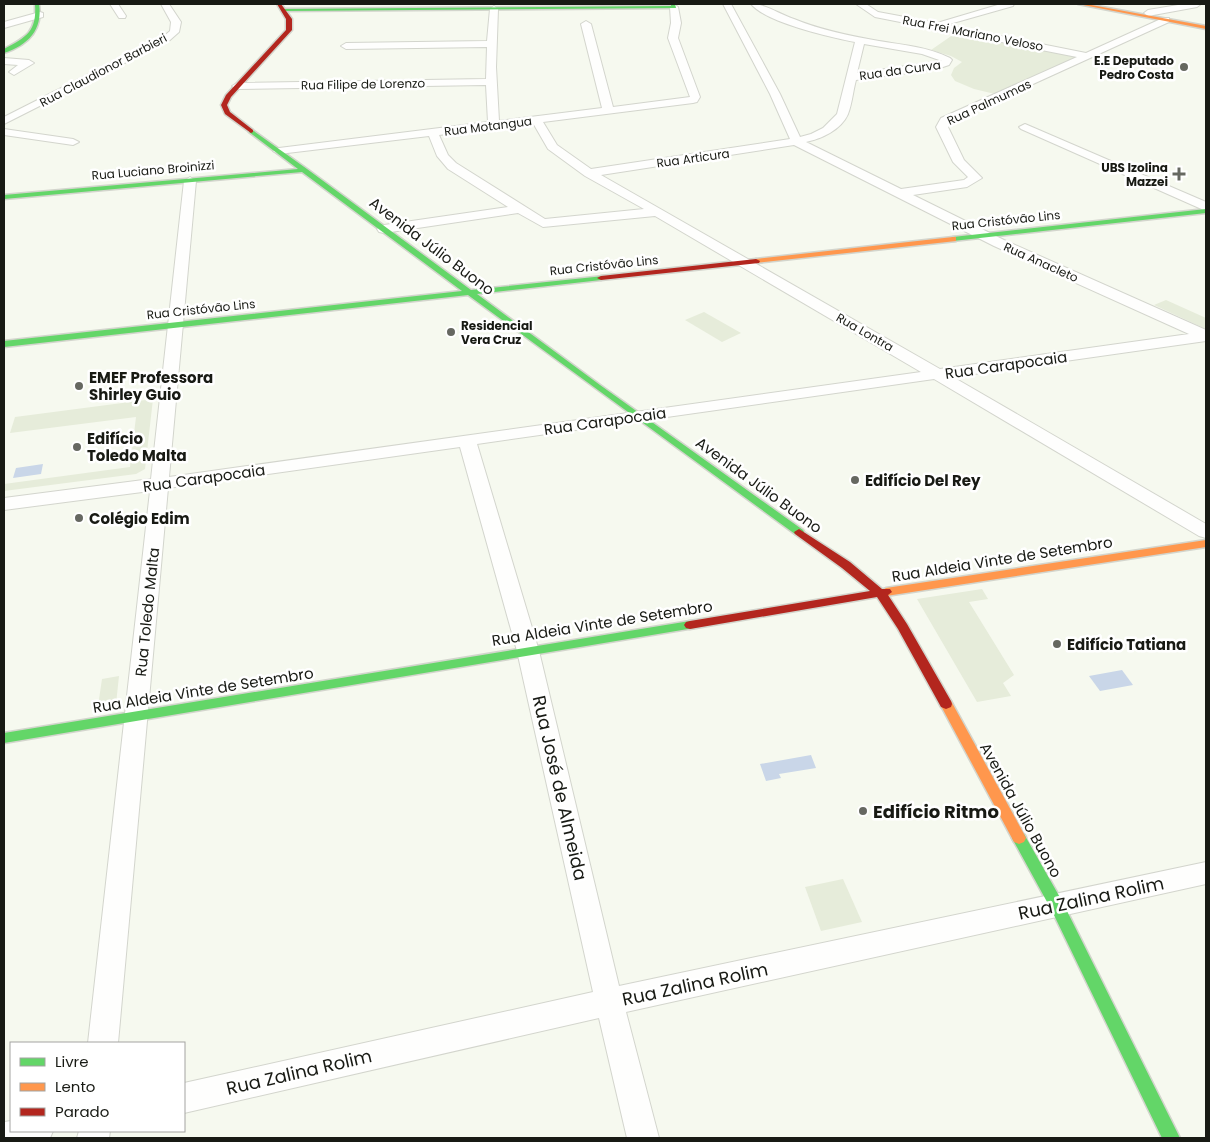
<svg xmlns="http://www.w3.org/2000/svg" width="1210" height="1142" font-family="Poppins,sans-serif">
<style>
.green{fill:#e6ecda}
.water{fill:#c9d6e8}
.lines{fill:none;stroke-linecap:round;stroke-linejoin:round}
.street-casing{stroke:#d3d5cd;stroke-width:2}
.fast-casing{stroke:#d3d5cd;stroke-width:3}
.slow-casing{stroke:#d3d5cd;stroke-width:3}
.jam-casing{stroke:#d3d5cd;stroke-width:3}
.street{fill:#fefefd;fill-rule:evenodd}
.fast{fill:#63d668;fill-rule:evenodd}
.slow{fill:#ff974d;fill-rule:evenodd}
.jam{fill:#b3261e;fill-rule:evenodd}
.poi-dot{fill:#666861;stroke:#fff;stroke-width:2}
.labels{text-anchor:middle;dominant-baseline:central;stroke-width:5;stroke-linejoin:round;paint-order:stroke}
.far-street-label{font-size:12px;fill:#181a14;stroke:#fff}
.far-poi-label{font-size:12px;font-weight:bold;fill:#181a14;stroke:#fff;text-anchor:end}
.street-label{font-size:15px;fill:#181a14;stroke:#fff}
.poi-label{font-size:15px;font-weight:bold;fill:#181a14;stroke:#fff;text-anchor:start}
.near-street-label{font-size:18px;fill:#181a14;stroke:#fff}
.near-poi-label{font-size:18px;font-weight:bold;fill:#181a14;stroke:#fff;text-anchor:start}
</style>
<rect width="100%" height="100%" fill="#f6f9ef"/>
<g class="green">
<polygon points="957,32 1078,57 995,94 974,89 955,81 951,75 954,68 962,62 951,56 931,50"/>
<polygon points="1166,300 1206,318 1206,329 1154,305"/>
<polygon points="704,312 741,333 722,342 685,320"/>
<polygon points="153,399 145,469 136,474 4,491 4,484 130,467 136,417 10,433 15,417"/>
<polygon points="982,589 988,599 969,602 1014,675 1003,683 1011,696 977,702 917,599"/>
<polygon points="119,676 116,704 98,706 102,679"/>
<polygon points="843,879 862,922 821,931 805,887"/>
</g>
<g class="water">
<polygon points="43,464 41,474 13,478 16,468"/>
<polygon points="1122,670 1133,685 1100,691 1089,676"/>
<polygon points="811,755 816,768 779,774 781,778 766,781 760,764"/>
</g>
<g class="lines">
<g class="street-casing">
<g id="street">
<polygon points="110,4 118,4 126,16 125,18 119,18"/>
<polygon points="161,4 169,4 181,22 179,32 170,40 4,124 4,117 164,36 170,31 171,22"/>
<path d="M674,4L678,7L681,23L678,38L700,97L697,102L693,103L543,122L557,145L591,169L790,139L770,94L723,4H731L780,94L800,137L811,134L823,128L837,114L855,42C830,37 767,23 751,4C766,4 779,14 794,19C821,30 850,36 879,41C904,45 928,47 950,58L952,60L949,65L937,69L856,80C853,91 852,104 848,114C841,130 821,139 806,142L901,189L964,180L968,177L953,162L936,127L941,118L1077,57L875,17L856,4H866L878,12L937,23L1001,4H1014L1013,6L946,25L1086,53L1163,18H1169V22L950,122L948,127L964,160L982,178L967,187L913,195L1004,240L1206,330V341L953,377L1206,524V538L1199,536L934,379L477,444L539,651L619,986L1206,862V884L626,1012L659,1138H627L599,1018L184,1113V1083L593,992L517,651L460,447L168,488L118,1043H88L150,491L4,510V498L151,479L184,181L190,177L196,181L169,477L921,372L655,216L543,227L518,213L384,233L379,232L377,229L384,225L508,207L448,169L437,156L429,136L279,154L273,151L279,148L488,122L486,85L237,89L232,86L237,83L486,79L487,47L346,49L341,46L346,43L487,41L490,9L494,6L498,9L496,67L499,121L602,108L581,24L586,21L591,24L613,107L690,97L668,38L671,23L670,7ZM864,44L922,54L942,61L857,73ZM533,123L548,149L585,176L644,209L545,219L456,163L448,155L439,135ZM794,145L994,246L1189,334L940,369L601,175Z"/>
<polygon points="1184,4 1201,4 1197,7 1148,16 1144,13 1148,10"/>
<polygon points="40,12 43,13 43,17 4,28 4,22"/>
<polygon points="4,58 29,60 34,63 14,75 9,72 18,65 4,64"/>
<polygon points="1025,124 1206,202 1206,211 1021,129 1019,127"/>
<polygon points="4,129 73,139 79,142 73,145 4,135"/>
<polygon points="11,1121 11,1131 53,1131 50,1138 4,1138 4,1122"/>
<polygon points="79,1131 110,1131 109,1138 77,1138"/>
</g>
</g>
<g class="fast-casing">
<g id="fast">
<path d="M35,4H39C43,30 28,45 4,53V49C27,37 37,31 35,4Z"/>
<polygon points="671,4 675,4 676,8 284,11 282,10 284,9 671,6"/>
<polygon points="251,129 307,169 471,290 604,276 605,278 601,280 477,294 600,385 803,530 804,532 803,534 795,534 468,295 4,347 4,341 462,291 302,172 4,199 4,195 298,169 249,132 249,130"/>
<polygon points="1206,209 1206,213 953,241 949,239 953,237"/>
<polygon points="690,621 694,622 696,625 694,628 4,743 4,733"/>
<polygon points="1019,832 1024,834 1062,901 1180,1138 1162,1138 1052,911 1012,838 1014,834"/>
</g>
</g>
<g class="slow-casing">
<g id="slow">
<polygon points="1078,4 1086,4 1206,26 1206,29"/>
<polygon points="953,237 956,237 956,241 756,263 752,261 756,259"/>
<polygon points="1206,540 1206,547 886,596 880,592 886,588"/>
<polygon points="946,699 951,701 1024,834 1026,838 1024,842 1019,844 1014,842 940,704 941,701"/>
</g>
</g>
<g class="jam-casing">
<g id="jam">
<polygon points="277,4 281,4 292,19 292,30 231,97 227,105 230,112 253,130 253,132 251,133 225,114 221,105 226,95 286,30 286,19"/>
<polygon points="756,259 760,261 759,263 601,280 597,278 601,276"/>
<polygon points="799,529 850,562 882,589 890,589 892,592 888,595 907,624 951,701 952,704 951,707 946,709 941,707 898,629 877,597 690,629 686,628 684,625 686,622 690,621 870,591 842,568 795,534 794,532"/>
</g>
</g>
<use href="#street" class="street"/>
<use href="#fast" class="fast"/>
<use href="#slow" class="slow"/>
<use href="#jam" class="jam"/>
</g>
<g class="poi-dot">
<circle cx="1184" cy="67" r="5"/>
<path d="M1176.5 166.5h5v5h5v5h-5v5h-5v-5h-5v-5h5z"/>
<circle cx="451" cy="332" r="5"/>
<circle cx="79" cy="386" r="5"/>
<circle cx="77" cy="447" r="5"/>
<circle cx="855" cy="480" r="5"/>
<circle cx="79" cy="518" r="5"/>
<circle cx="1057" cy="644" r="5"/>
<circle cx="863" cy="811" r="5"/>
</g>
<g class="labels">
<g class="far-street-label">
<text transform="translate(973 33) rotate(11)">Rua Frei Mariano Veloso</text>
<text transform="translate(103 70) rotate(-28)">Rua Claudionor Barbieri</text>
<text transform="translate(900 70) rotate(-8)">Rua da Curva</text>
<text transform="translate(363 84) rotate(-1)">Rua Filipe de Lorenzo</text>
<text transform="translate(989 102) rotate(-25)">Rua Palmumas</text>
<text transform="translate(488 126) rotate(-7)">Rua Motangua</text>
<text transform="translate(693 158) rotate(-8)">Rua Articura</text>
<text transform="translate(153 170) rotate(-5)">Rua Luciano Broinizzi</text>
<text transform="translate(1006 220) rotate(-6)">Rua Cristóvão Lins</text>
<text transform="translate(1041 262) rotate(24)">Rua Anacleto</text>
<text transform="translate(604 265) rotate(-6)">Rua Cristóvão Lins</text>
<text transform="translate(201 309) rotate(-6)">Rua Cristóvão Lins</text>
<text transform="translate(865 332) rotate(30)">Rua Lontra</text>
</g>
<g class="far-poi-label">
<text x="1174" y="60">E.E Deputado<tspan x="1174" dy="14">Pedro Costa</tspan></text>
<text x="1168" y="167">UBS Izolina<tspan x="1168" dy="14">Mazzei</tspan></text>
<text x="461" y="325" text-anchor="start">Residencial<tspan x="461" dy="14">Vera Cruz</tspan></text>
</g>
<g class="street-label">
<text transform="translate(432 246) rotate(37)">Avenida Júlio Buono</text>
<text transform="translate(1006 365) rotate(-8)">Rua Carapocaia</text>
<text transform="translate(605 421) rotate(-8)">Rua Carapocaia</text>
<text transform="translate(204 478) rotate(-8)">Rua Carapocaia</text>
<text transform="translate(759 485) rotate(36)">Avenida Júlio Buono</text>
<text transform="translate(1002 559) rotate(-9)">Rua Aldeia Vinte de Setembro</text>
<text transform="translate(147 612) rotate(-84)">Rua Toledo Malta</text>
<text transform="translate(602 623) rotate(-9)">Rua Aldeia Vinte de Setembro</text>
<text transform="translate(203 690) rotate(-9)">Rua Aldeia Vinte de Setembro</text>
<text transform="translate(1021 810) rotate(61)">Avenida Júlio Buono</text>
</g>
<g class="poi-label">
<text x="89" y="377">EMEF Professora<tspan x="89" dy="17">Shirley Guio</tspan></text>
<text x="87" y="438">Edifício<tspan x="87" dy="17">Toledo Malta</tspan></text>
<text x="865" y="480">Edifício Del Rey</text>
<text x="89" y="518">Colégio Edim</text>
<text x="1067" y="644">Edifício Tatiana</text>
</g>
<g class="near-street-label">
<text transform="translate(560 788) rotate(77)">Rua José de Almeida</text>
<text transform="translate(1091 898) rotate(-12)">Rua Zalina Rolim</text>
<text transform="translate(695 984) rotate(-12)">Rua Zalina Rolim</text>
<text transform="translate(299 1072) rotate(-13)">Rua Zalina Rolim</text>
</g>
<g class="near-poi-label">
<text x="873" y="811">Edifício Ritmo</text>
</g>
</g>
<rect width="1210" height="1142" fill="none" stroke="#181a14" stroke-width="10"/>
<rect x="10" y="1042" width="175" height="90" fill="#ffffff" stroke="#a3a3a1"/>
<rect x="20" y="1058" width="25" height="8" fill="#63d668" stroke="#a3a3a1"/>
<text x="55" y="1067" font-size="15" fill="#181a14">Livre</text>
<rect x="20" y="1083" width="25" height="8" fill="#ff974d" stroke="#a3a3a1"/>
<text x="55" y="1092" font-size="15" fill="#181a14">Lento</text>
<rect x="20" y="1108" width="25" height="8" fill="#b3261e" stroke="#a3a3a1"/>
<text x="55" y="1117" font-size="15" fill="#181a14">Parado</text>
</svg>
